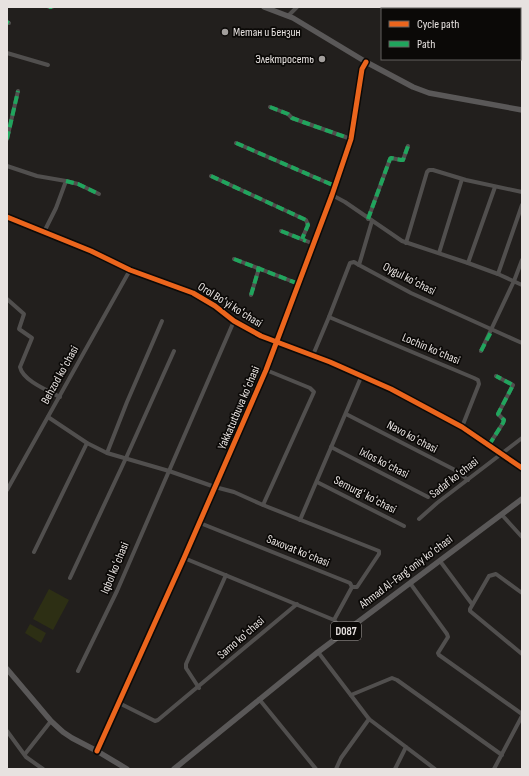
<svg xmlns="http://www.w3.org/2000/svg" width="529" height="776" font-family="'Sofia Sans Condensed',sans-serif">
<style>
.green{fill:#2d2f14}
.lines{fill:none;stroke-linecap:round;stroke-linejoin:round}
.minor{stroke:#514f4e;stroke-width:4}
.major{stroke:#5a5858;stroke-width:5.5}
.quiet{stroke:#20a55d;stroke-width:4;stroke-dasharray:8 4;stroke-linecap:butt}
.cycleway-casing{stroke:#0b0907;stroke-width:8}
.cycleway{stroke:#eb651d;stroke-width:5}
.poi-dot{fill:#a29e9c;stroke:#0b0907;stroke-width:1.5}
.labels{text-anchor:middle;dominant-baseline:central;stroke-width:3.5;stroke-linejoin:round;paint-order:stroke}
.shield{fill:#0b0907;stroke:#a5a19f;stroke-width:1}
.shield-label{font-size:11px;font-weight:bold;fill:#e7e2e0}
.poi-label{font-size:12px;fill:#e7e2e0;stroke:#0b0907;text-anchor:start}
.street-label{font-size:12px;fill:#e7e2e0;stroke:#0b0907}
</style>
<rect width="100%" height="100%" fill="#221f1d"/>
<g class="green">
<polygon points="49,589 69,600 53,630 33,619"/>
<polygon points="30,624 46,633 41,643 25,633"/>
</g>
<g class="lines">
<g class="minor">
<polyline points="49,7 52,7"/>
<polyline points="451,7 454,9"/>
<polyline points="288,16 297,7"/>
<polyline points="7,22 9,23"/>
<polyline points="520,46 522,47"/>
<polyline points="7,53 48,65"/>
<polyline points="270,107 288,114 292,118 303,122 351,139"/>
<polyline points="7,139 18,91"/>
<polyline points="236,143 335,186"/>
<polyline points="7,166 37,176 66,181 56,208 44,232"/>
<polyline points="211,176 306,220 308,225 302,239"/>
<polyline points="66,181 78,184 99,194"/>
<polyline points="332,195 345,202 402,241 468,263 498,274 522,285"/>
<polyline points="7,217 91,251 130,270 193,293 215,306 234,321 261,336 330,362 391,389 462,427 522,468"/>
<polyline points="368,219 390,159 391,158 401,160 403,160 408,146"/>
<polyline points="372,221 359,265 411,293 522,343"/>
<polyline points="281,231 314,244"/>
<polyline points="406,243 427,172 429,170 433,170 466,180 522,192"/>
<polyline points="439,253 462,179"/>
<polyline points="234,259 299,284"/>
<polyline points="468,263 495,187"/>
<polyline points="498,274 522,205"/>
<polyline points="251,295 259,268"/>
<path d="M7,299L24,314L19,329L32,338L20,367C23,381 49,391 60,397"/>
<polyline points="329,317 350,263 354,262 359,265"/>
<polyline points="481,351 514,281 522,260"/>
<polyline points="313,355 329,317 474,378 478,380 479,384 462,427"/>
<polyline points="346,414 455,470 468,480"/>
<polyline points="48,417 87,443 107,453 169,471 215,487 234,492 263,505 379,551 379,554 357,587 352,587"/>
<polyline points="489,445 503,423 504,420 498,414 513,385 496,376"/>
<polyline points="331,447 428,497"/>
<polyline points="107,453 127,402 162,321"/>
<polyline points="317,482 404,526"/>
<polyline points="7,490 130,270"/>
<polyline points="263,505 314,392 310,388 266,370"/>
<polyline points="502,515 522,537"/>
<polyline points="419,519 437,503 522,438"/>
<polyline points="300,520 362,375"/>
<polyline points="200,523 350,583 352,587 334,620"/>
<polyline points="34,552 87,443"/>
<polyline points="184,558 334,620 344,633"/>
<polyline points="440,561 472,604"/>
<polyline points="70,578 126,458 174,351"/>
<polyline points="410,583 447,634 448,637 438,653 439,655 522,714"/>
<polyline points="522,593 496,574 489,576 470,609 470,611 522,654"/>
<polyline points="318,652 369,719 341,758 336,769"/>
<polyline points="78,671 117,591 234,321"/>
<polyline points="199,688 186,668 186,664 226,575"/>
<polyline points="351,695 392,678 397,680 502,755"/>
<polyline points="259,699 316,769"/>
<polyline points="119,703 155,721 158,720 297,604"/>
<polyline points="369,719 435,769"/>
<polyline points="7,731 26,757 43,769"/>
<polyline points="97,751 184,558 266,370 332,195 351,139 362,69 366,62"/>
<polyline points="25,754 51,721"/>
<polyline points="395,769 406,747"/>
<polyline points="494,769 522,716"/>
</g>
<g class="major">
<polyline points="264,7 293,18 366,62 413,87 429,93 522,110"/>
<polyline points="7,669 51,721 63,732 72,738 97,751 127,769"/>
<polyline points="174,769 318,652 522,499"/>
</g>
<g class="quiet">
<polyline points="49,7 52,7"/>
<polyline points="7,22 9,23"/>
<polyline points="270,107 288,114 292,118 303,122 351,139"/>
<polyline points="7,139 18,91"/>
<polyline points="236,143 335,186"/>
<polyline points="211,176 306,220 308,225 302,239"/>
<polyline points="66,181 78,184 99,194"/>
<polyline points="368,219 390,159 391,158 401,160 403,160 408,146"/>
<polyline points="281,231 306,241"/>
<polyline points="234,259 299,284"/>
<polyline points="251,295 259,268"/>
<polyline points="481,351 492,330"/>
<polyline points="489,445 503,423 504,420 498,414 513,385 496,376"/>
</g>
<g class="cycleway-casing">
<g id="cycleway">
<polyline points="7,217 91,251 130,270 193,293 215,306 234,321 261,336 330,362 391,389 462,427 522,468"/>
<polyline points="97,751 184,558 266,370 332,195 351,139 362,69 366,62"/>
</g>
</g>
<use href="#cycleway" class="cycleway"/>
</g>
<g class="poi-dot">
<circle cx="225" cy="32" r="4"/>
<circle cx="322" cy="59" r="4"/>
</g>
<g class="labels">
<rect class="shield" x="331" y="622" width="30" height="18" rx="3"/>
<g class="shield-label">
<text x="346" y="631">D087</text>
</g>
<g class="poi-label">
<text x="233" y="32">Метан и Бензин</text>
<text x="314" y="59" text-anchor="end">Электросеть</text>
</g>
<g class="street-label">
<text transform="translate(409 279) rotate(27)">Oygul koʻchasi</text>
<text transform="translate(230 305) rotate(32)">Orol Boʻyi koʻchasi</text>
<text transform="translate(431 349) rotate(23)">Lochin koʻchasi</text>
<text transform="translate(60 375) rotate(-61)">Behzod koʻchasi</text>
<text transform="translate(239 408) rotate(-67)">Yakkatutbuva koʻchasi</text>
<text transform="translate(412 437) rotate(28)">Navo koʻchasi</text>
<text transform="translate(384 463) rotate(27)">Ixlos koʻchasi</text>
<text transform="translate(454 478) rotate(-38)">Sadaf koʻchasi</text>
<text transform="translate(365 495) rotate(27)">Semurgʻ koʻchasi</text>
<text transform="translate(298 551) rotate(22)">Saxovat koʻchasi</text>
<text transform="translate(115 568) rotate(-67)">Iqbol koʻchasi</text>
<text transform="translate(406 572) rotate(-37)">Ahmad Al-Fargʻoniy koʻchasi</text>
<text transform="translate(241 638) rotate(-41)">Samo koʻchasi</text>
</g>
</g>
<rect width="529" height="776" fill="none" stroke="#e7e2e0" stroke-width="16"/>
<rect x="381" y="8" width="140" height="52" fill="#0b0907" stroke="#63605e"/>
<rect x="389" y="21" width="20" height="6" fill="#eb651d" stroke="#63605e"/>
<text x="417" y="28" font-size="12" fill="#e7e2e0">Cycle path</text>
<rect x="389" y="41" width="20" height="6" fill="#20a55d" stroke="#63605e"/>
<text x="417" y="48" font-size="12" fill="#e7e2e0">Path</text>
</svg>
